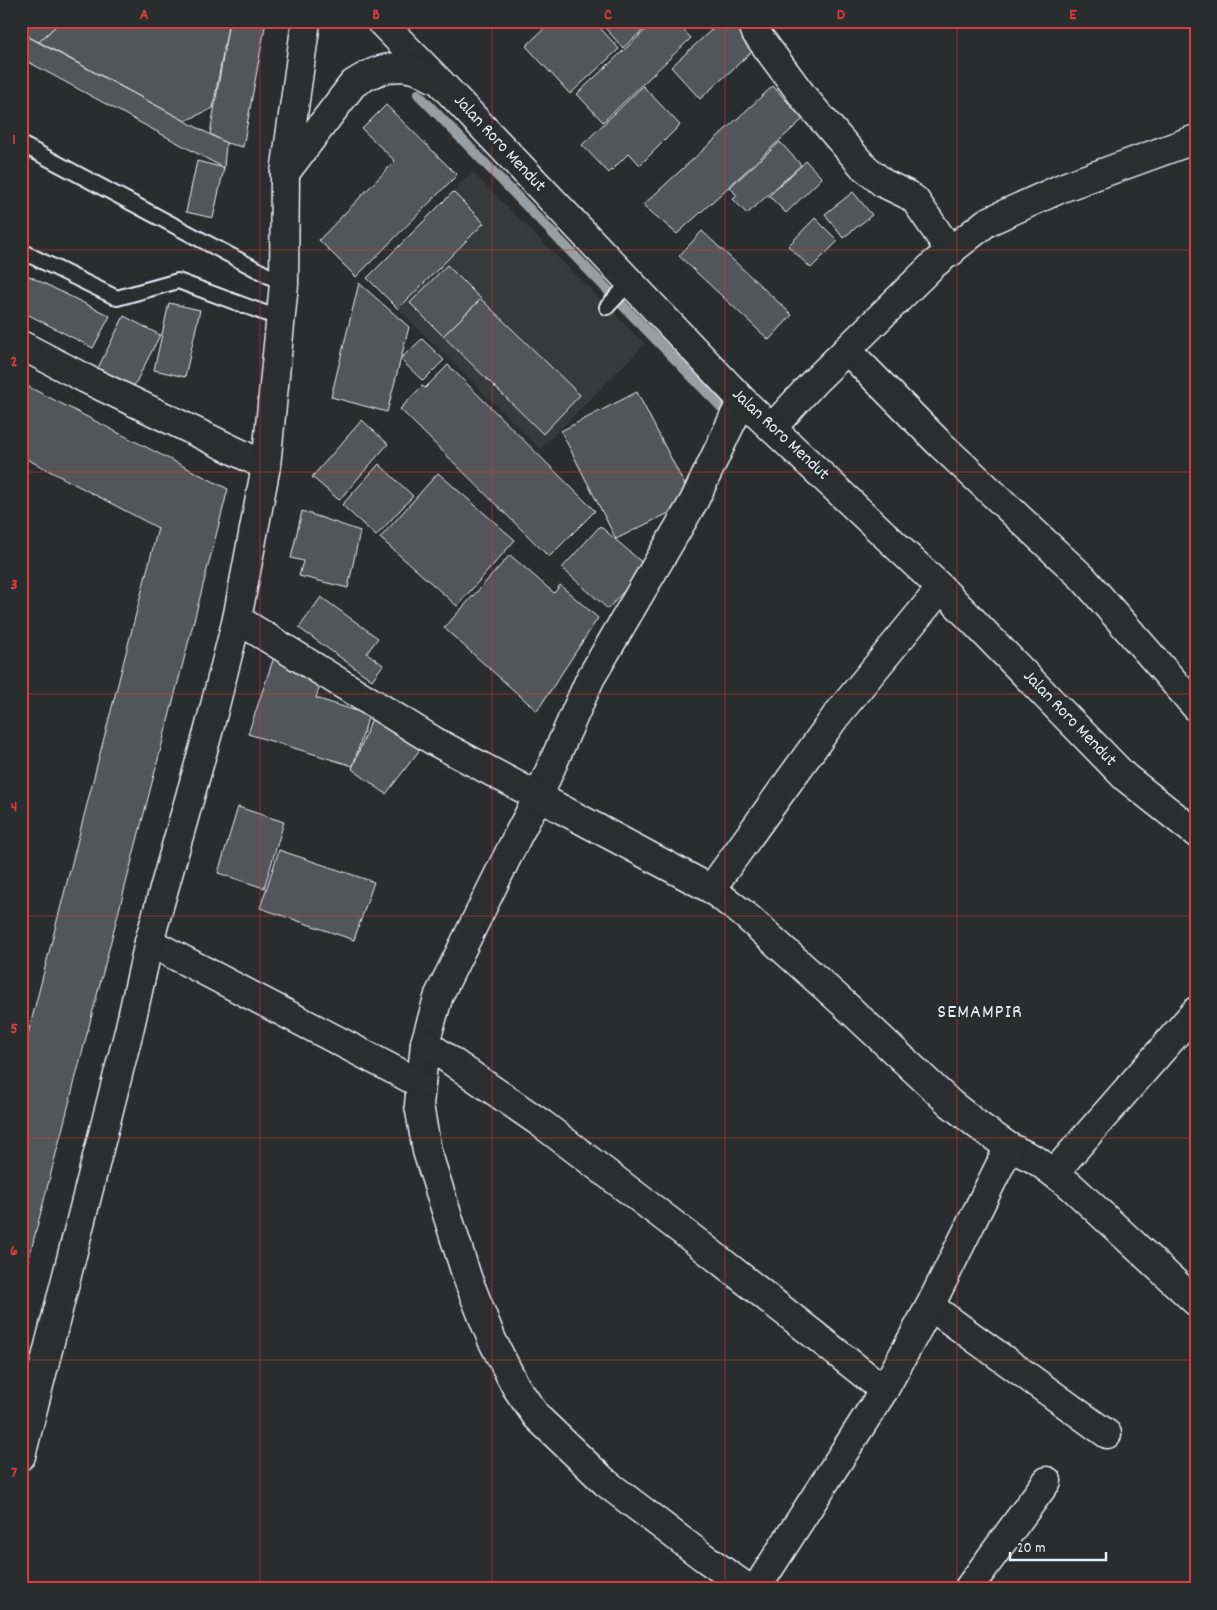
<svg xmlns="http://www.w3.org/2000/svg" width="1217" height="1610" font-family="Dekko,sans-serif">
<style>
.built{fill:#363a3b}
.lines{fill:none;stroke-linecap:round;stroke-linejoin:round}
.stream{stroke:#989fa3;stroke-width:10}
.building{fill:#535759;stroke:#e8f1f8}
.service-casing{stroke:#e8f1f8;stroke-width:18}
.minor-casing{stroke:#e8f1f8;stroke-width:31}
.tertiary-casing{stroke:#e8f1f8;stroke-width:31}
.secondary-casing{stroke:#e8f1f8;stroke-width:31}
.primary-casing{stroke:#e8f1f8;stroke-width:31}
.service{stroke:#2a2d2e;stroke-width:14}
.minor{stroke:#2a2d2e;stroke-width:28}
.tertiary{stroke:#2a2d2e;stroke-width:28}
.secondary{stroke:#2a2d2e;stroke-width:28}
.primary{stroke:#2a2d2e;stroke-width:28}
.grid{fill:none;stroke:#d83c3d;stroke-width:1;stroke-opacity:0.55}
.labels{text-anchor:middle;dominant-baseline:central;stroke-width:5;stroke-linejoin:round;paint-order:stroke}
.street-label{font-size:18px;fill:#e8f1f8;stroke:#2a2d2e}
.quarter-label{font-size:20px;letter-spacing:1px;fill:#e8f1f8;stroke:#2a2d2e}
.neatline{fill:none;stroke:#d83c3d;stroke-width:2}
.grid-label{font-size:16px;text-anchor:middle;font-weight:bold;fill:#d83c3d}
</style>
<rect width="100%" height="100%" fill="#2a2d2e"/>
<filter id="ink" filterUnits="userSpaceOnUse"><feTurbulence type="fractalNoise" baseFrequency=".02" numOctaves="2"/><feDisplacementMap in="SourceGraphic" scale="10" xChannelSelector="R" yChannelSelector="G"/><feConvolveMatrix kernelMatrix="1 2 1 2 8 2 1 2 1" color-interpolation-filters="sRGB"/></filter>
<g filter="url(#ink)">
<polygon class="built" points="472,172 645,344 540,449 367,278"/>
<g class="lines">
<polyline class="stream" points="418,94 728,414"/>
</g>
<g class="building">
<polygon points="21,21 61,21 39,42 21,33"/>
<polygon points="61,21 229,21 213,108 185,121 39,42"/>
<polygon points="229,21 266,21 243,147 226,143 210,134"/>
<polygon points="552,21 594,21 619,49 570,94 526,46"/>
<polygon points="599,21 653,21 623,48"/>
<polygon points="655,21 675,21 691,38 603,122 577,94"/>
<polygon points="721,21 733,21 757,47 700,99 671,67"/>
<polygon points="21,33 226,143 224,168 21,58"/>
<polygon points="643,86 680,125 640,165 629,153 609,173 582,145"/>
<polygon points="773,86 803,119 677,234 643,205"/>
<polygon points="386,105 457,175 356,277 319,240 395,161 362,129"/>
<polygon points="780,142 801,165 747,214 733,199 737,196 730,187"/>
<polygon points="197,161 224,168 213,218 186,212"/>
<polygon points="806,161 822,178 786,213 769,196"/>
<polygon points="453,192 484,223 398,309 367,278"/>
<polygon points="853,192 872,215 843,238 825,214"/>
<polygon points="815,218 838,241 811,268 788,246"/>
<polygon points="702,231 792,315 769,340 679,256"/>
<polygon points="447,265 481,299 443,336 410,303"/>
<polygon points="21,272 110,316 93,348 21,311"/>
<polygon points="359,283 409,327 387,412 331,397"/>
<polygon points="481,299 580,395 543,434 443,336"/>
<polygon points="169,303 200,310 185,377 154,370"/>
<polygon points="124,316 160,335 132,390 96,372"/>
<polygon points="422,339 444,360 423,381 400,359"/>
<polygon points="448,365 595,511 549,557 400,409 422,386 425,388"/>
<polygon points="21,383 228,489 21,1289 21,1061 158,528 21,456"/>
<polygon points="637,392 693,501 616,539 561,431"/>
<polygon points="362,420 388,444 339,500 312,477"/>
<polygon points="379,464 413,496 376,536 342,505"/>
<polygon points="438,473 515,540 457,606 380,538"/>
<polygon points="302,511 360,531 348,588 299,576 303,561 291,558"/>
<polygon points="600,526 646,566 608,609 562,568"/>
<polygon points="510,555 554,593 560,585 598,618 537,711 444,628"/>
<polygon points="321,597 378,638 367,653 383,665 372,680 299,628"/>
<polygon points="276,651 323,675 316,698 369,715 353,766 248,734"/>
<polygon points="373,716 421,748 386,794 352,769"/>
<polygon points="238,807 284,822 264,888 218,873"/>
<polygon points="279,850 374,882 354,940 260,908"/>
</g>
<g class="lines">
<g class="service-casing">
<g id="service">
<polyline points="21,144 284,284"/>
<polyline points="21,251 117,298 178,281 281,319"/>
<polyline points="607,307 630,282"/>
</g>
</g>
<g class="minor-casing">
<g id="minor">
<polyline points="752,21 756,33 805,99 863,166 883,183 908,195 915,200 951,252"/>
<polyline points="847,350 939,443 1083,578 1196,707"/>
<polyline points="742,400 694,501 590,679 538,797 517,837 439,995 425,1043 419,1105 427,1151 467,1277 492,1340 516,1387 537,1417 606,1483 702,1556 749,1589"/>
<polyline points="772,428 813,383 934,264 987,222 1064,187 1196,139"/>
<polyline points="237,619 434,741 711,889 745,915 842,1002 951,1104 979,1126 1009,1147 1036,1160 1071,1186 1196,1302"/>
<polyline points="711,889 836,716 941,588"/>
<polyline points="149,942 421,1084"/>
<polyline points="425,1043 542,1124 698,1243 884,1390"/>
<polyline points="1054,1173 1196,1011"/>
<polyline points="930,1306 1107,1434"/>
<polyline points="756,1589 884,1390 930,1306 1009,1147"/>
<polyline points="968,1589 1047,1481"/>
</g>
</g>
<g class="tertiary-casing">
<polyline id="tertiary" points="21,345 86,379 266,466"/>
</g>
<g class="secondary-casing">
<polyline id="secondary" points="21,1456 129,1031 149,942 209,729 237,619 266,466 284,284 285,173 306,21"/>
</g>
<g class="primary-casing">
<g id="primary">
<polyline points="380,21 440,82 742,400 941,588 1125,777 1196,833"/>
<path d="M285,173L353,84C371,72 391,63 413,69C420,70 428,76 435,79"/>
</g>
</g>
<use href="#service" class="service"/>
<use href="#minor" class="minor"/>
<use href="#tertiary" class="tertiary"/>
<use href="#secondary" class="secondary"/>
<use href="#primary" class="primary"/>
</g>
</g>
<path class="grid" d="M260,21V1589M492,21V1589M725,21V1589M957,21V1589M21,250H1196M21,472H1196M21,694H1196M21,916H1196M21,1138H1196M21,1360H1196"/>
<g class="labels">
<g class="street-label">
<text transform="translate(499 144) rotate(47)">Jalan Roro Mendut</text>
<text transform="translate(780 435) rotate(43)">Jalan Roro Mendut</text>
<text transform="translate(1069 719) rotate(46)">Jalan Roro Mendut</text>
</g>
<g class="quarter-label">
<text x="980" y="1013">SEMAMPIR</text>
</g>
</g>
<rect width="1217" height="1610" fill="none" stroke="#2a2d2e" stroke-width="55"/>
<path d="M1010 1552v8h96v-8" fill="none" stroke="#e8f1f8" stroke-width="2.5"/>
<text x="1017" y="1552" font-size="15" fill="#e8f1f8" stroke="#2a2d2e" stroke-width="4" paint-order="stroke">20 m</text>
<rect x="28" y="28" width="1162" height="1554" class="neatline"/>
<g class="grid-label">
<text x="144" y="19">A</text>
<text x="376" y="19">B</text>
<text x="608" y="19">C</text>
<text x="841" y="19">D</text>
<text x="1073" y="19">E</text>
<text x="14" y="144">1</text>
<text x="14" y="366">2</text>
<text x="14" y="589">3</text>
<text x="14" y="811">4</text>
<text x="14" y="1033">5</text>
<text x="14" y="1255">6</text>
<text x="14" y="1477">7</text>
</g>
</svg>
